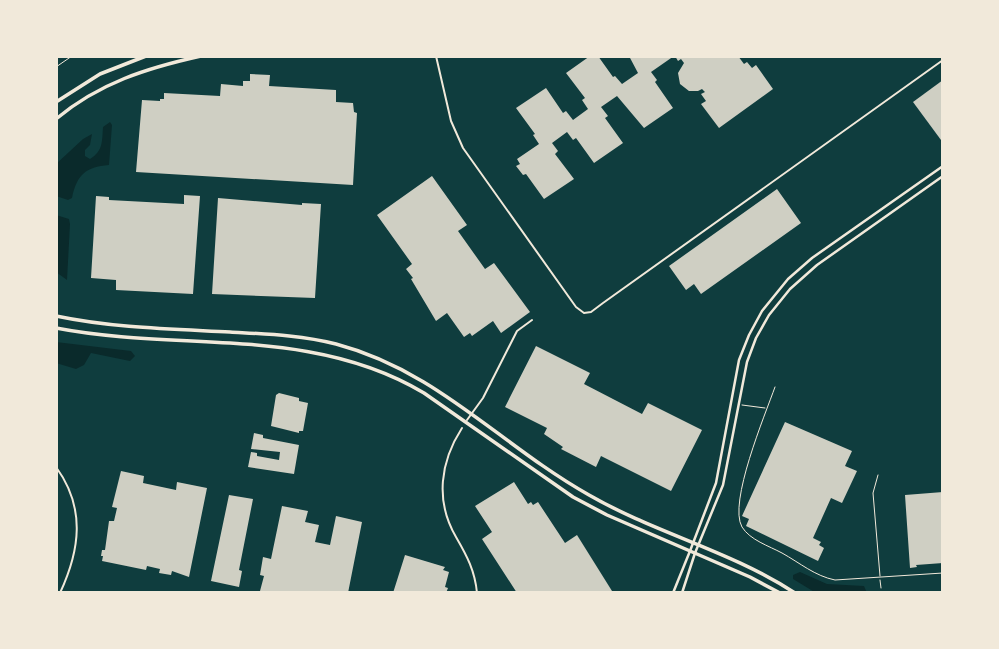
<svg xmlns="http://www.w3.org/2000/svg" width="999" height="649" font-family="Barlow,sans-serif">
<style>
.water{fill:#0a2a2b}
.building{fill:#cfcfc3}
.lines{fill:none;stroke-linecap:round;stroke-linejoin:round}
.service{stroke:#f1e9da;stroke-width:1}
.minor{stroke:#f1e9da;stroke-width:2}
.tertiary{stroke:#f1e9da;stroke-width:2.5}
.secondary{stroke:#f1e9da;stroke-width:2.5}
.primary{stroke:#f1e9da;stroke-width:3.5}
</style>
<rect width="100%" height="100%" fill="#0f3d3e"/>
<g class="water">
<path d="M110,122L112,125L109,165C85,167 77,175 72,198L68,200L56,196V164L83,139L92,134L90,145L85,150V156L90,159C103,151 102,142 103,127Z"/>
<polygon points="56,215 69,219 70,224 67,280 56,272"/>
<polygon points="56,342 131,351 135,356 130,361 91,353 84,365 76,369 56,363"/>
<polygon points="800,572 827,584 864,586 867,593 816,593 793,579 793,575"/>
</g>
<g class="building">
<polygon points="590,56 598,56 613,77 615,76 622,84 638,73 629,56 674,56 651,72 657,80 655,82 673,108 644,128 617,96 601,107 608,116 605,118 623,143 594,163 576,138 573,140 567,132 552,143 558,151 555,154 574,179 544,199 526,174 523,175 516,166 520,164 517,159 539,144 533,135 535,134 516,108 546,88 563,113 566,111 573,120 588,109 582,100 585,98 566,73"/>
<polygon points="675,56 738,56 744,64 747,62 752,68 756,65 773,89 719,128 701,104 706,101 701,94 705,92 702,89 698,91 689,91 680,84 678,73 684,63 681,59 678,61"/>
<polygon points="250,74 270,75 269,86 336,90 336,102 353,103 354,112 357,113 353,185 136,172 142,100 160,101 160,99 164,99 164,93 220,96 221,84 243,86 243,81 250,81"/>
<polygon points="943,80 943,139 941,140 913,102"/>
<polygon points="432,176 467,225 458,231 485,269 494,263 530,312 501,333 493,321 472,336 470,333 464,337 447,313 436,321 411,279 413,278 406,269 412,264 377,215"/>
<polygon points="777,189 801,223 701,294 694,284 686,290 669,266"/>
<polygon points="184,195 200,196 193,294 116,290 116,280 91,278 96,196 109,197 109,200 184,204"/>
<polygon points="218,198 302,205 302,203 321,204 315,298 212,294"/>
<polygon points="536,346 590,373 584,384 642,414 648,403 702,430 671,491 601,456 596,467 561,449 563,447 544,434 547,428 505,407"/>
<polygon points="279,393 299,398 299,401 308,403 303,431 299,431 299,433 271,426 276,395"/>
<polygon points="785,422 852,451 845,466 857,471 842,503 831,498 813,538 821,542 819,545 824,548 818,561 746,526 749,519 742,516"/>
<polygon points="254,433 263,435 263,438 299,445 294,474 248,467 251,452 257,453 257,456 279,460 280,452 251,449"/>
<polygon points="121,471 144,476 143,483 176,490 177,482 207,488 189,577 172,571 171,575 159,573 160,569 147,566 146,570 102,561 103,556 101,556 102,550 105,550 109,521 114,521 117,508 112,507"/>
<polygon points="514,482 528,504 531,502 533,505 538,502 565,543 577,535 612,591 609,593 517,593 482,539 492,532 475,506"/>
<polygon points="943,492 943,563 916,565 917,567 910,568 905,495"/>
<polygon points="229,495 253,499 239,570 242,571 239,587 211,581"/>
<polygon points="282,506 308,511 305,522 319,525 315,542 330,545 336,516 362,522 348,593 260,591 264,576 260,575 263,557 271,559"/>
<polygon points="405,555 445,567 443,570 449,572 445,587 448,588 446,593 393,593"/>
</g>
<g class="lines">
<g class="service">
<polyline points="56,67 72,56"/>
<path d="M775,387C765,415 728,503 742,527C750,540 769,546 782,553C800,563 815,576 835,580L943,573"/>
<polyline points="742,405 765,408"/>
<polyline points="878,475 873,493 880,576"/>
<polyline points="880,580 881,588"/>
</g>
<g class="minor">
<polyline points="436,56 451,121 463,148 576,307 584,313 591,312 603,303 943,60"/>
<polyline points="467,420 483,398 517,331 532,320"/>
<path d="M462,428C440,462 435,501 456,537C467,556 475,571 477,593"/>
<path d="M56,467C86,508 80,550 60,593"/>
</g>
<g class="tertiary">
<polyline points="673,593 690,551"/>
<polyline points="682,593 695,553"/>
</g>
<g class="secondary">
<polyline points="690,551 716,483 739,360 749,335 762,311 788,279 812,258 943,166"/>
<polyline points="695,553 723,485 747,362 756,338 769,315 790,289 817,265 943,176"/>
</g>
<g class="primary">
<polyline points="56,102 100,74 146,56"/>
<path d="M56,119C99,83 147,68 201,56"/>
<path d="M56,316C113,328 172,329 230,332C265,334 301,335 336,344C438,371 500,445 589,495C655,533 731,551 795,593"/>
<path d="M56,328C180,352 310,325 424,393L573,497L607,515L750,577L780,593"/>
</g>
</g>
<rect width="999" height="649" fill="none" stroke="#f1e9da" stroke-width="116"/>
</svg>
